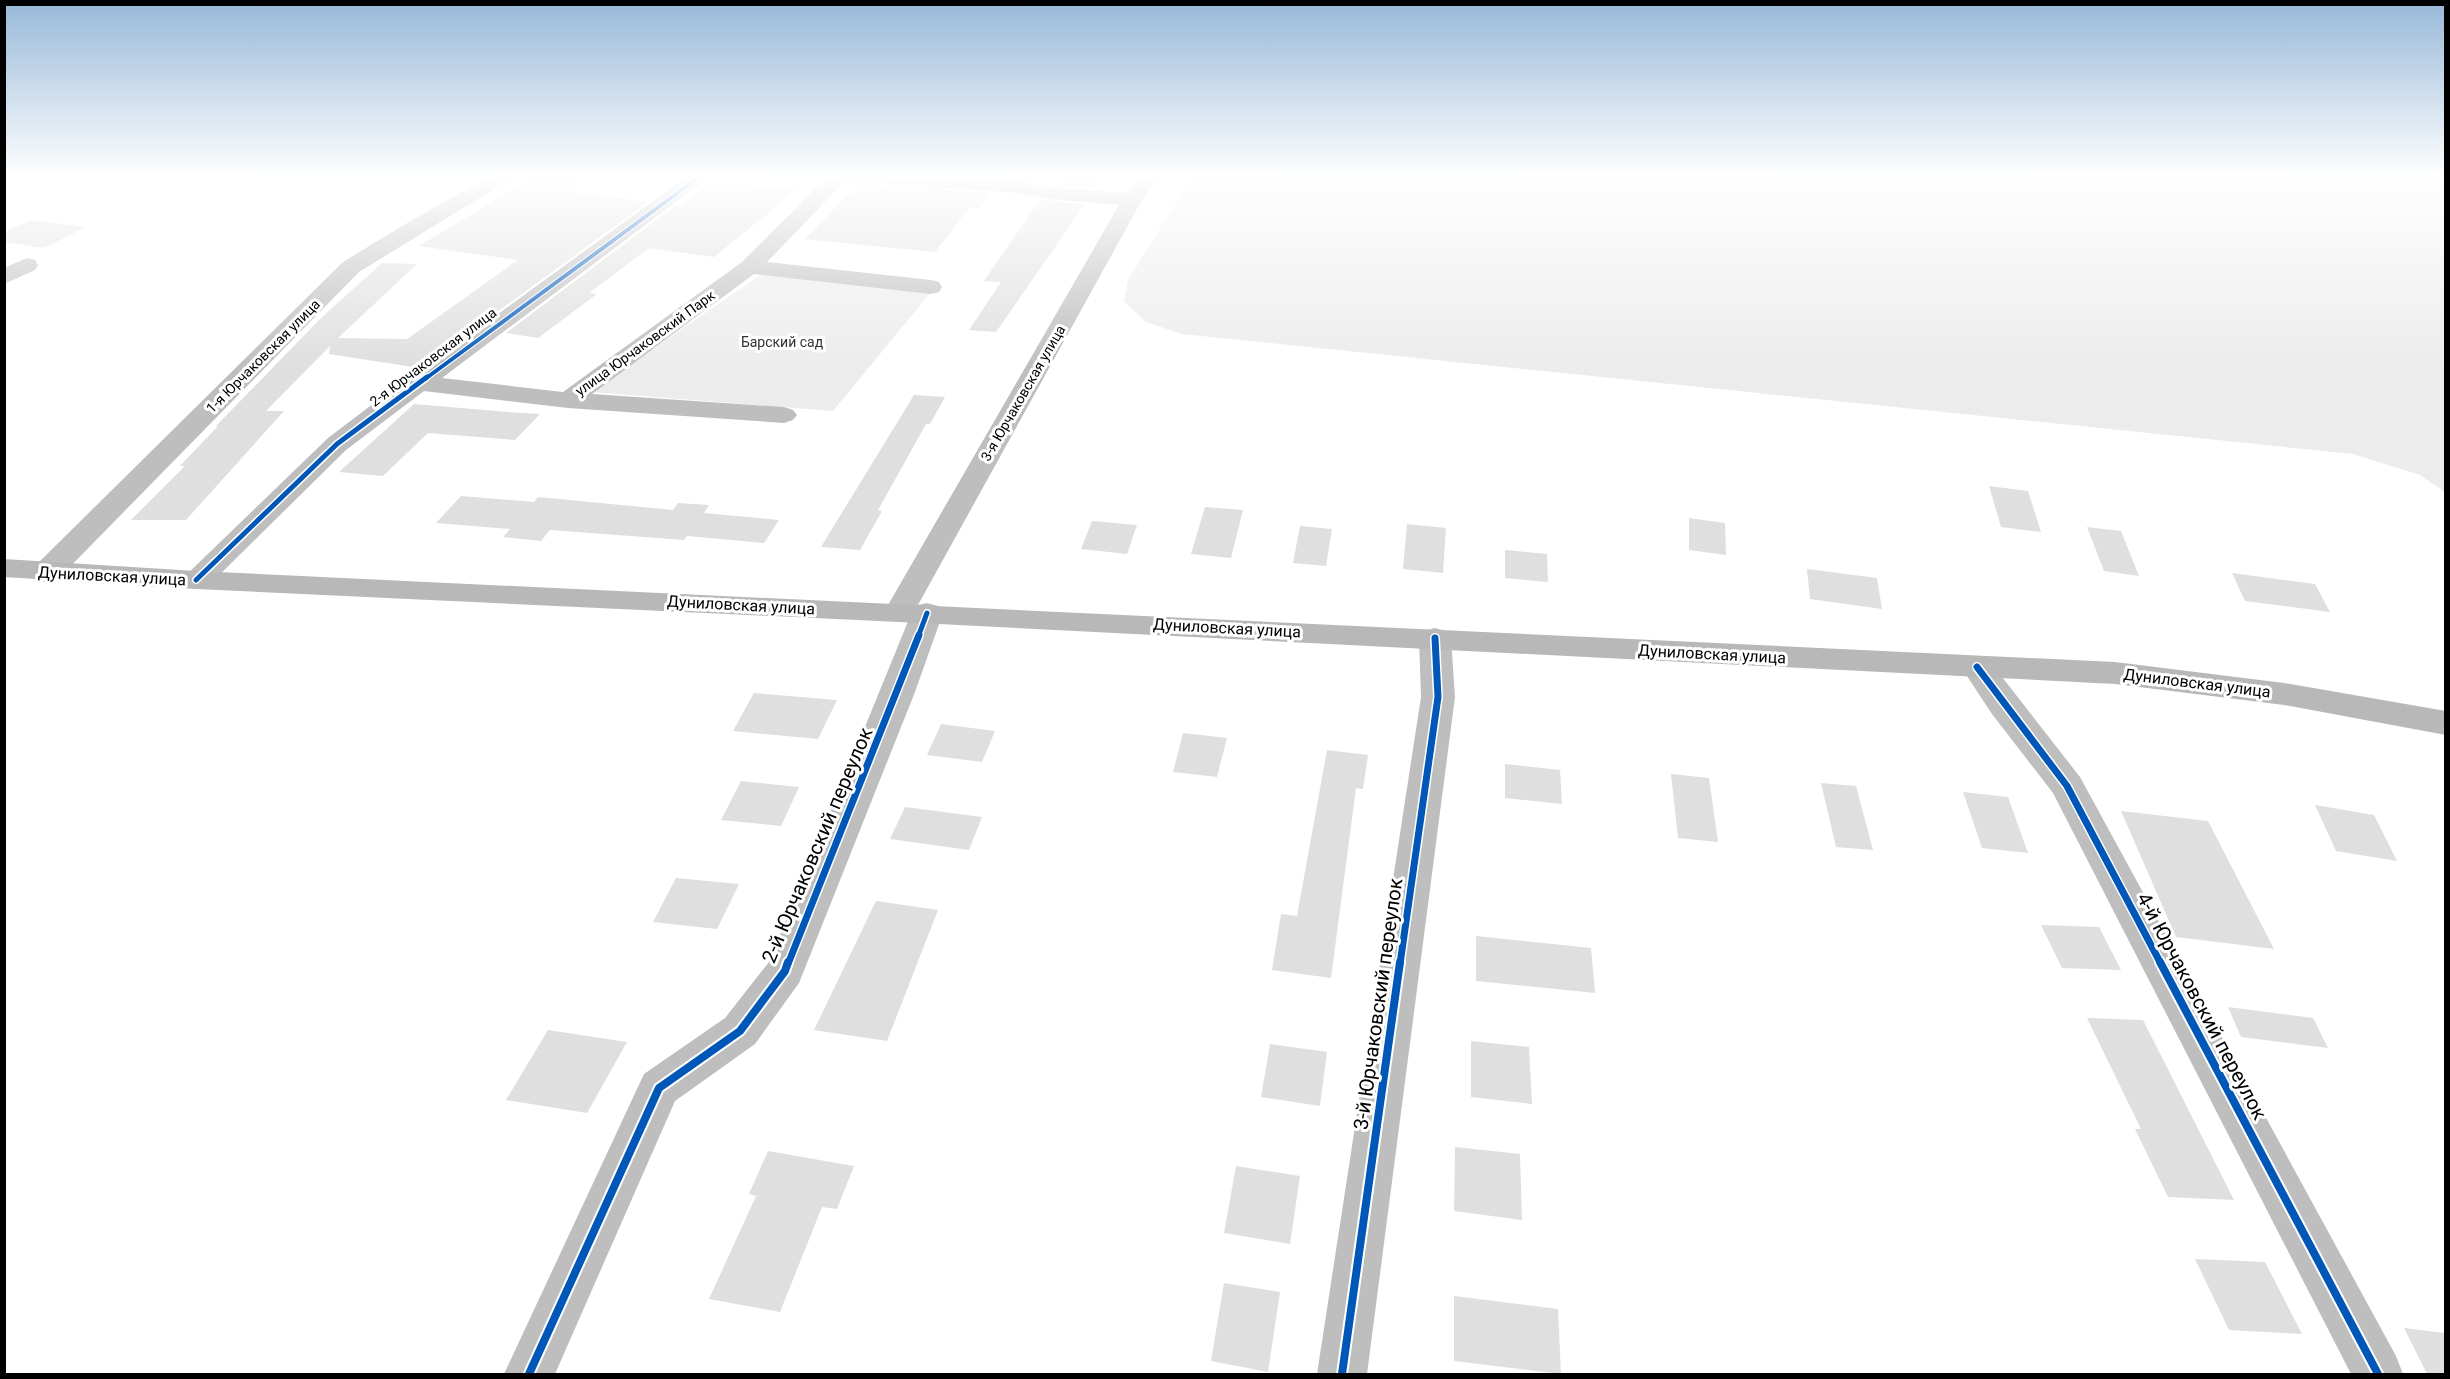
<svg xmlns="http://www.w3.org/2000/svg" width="2450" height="1379" font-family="Roboto,sans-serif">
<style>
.green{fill:#ececec}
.building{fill:#dfdfdf}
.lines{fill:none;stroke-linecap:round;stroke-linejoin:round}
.minor{fill:#bebebe;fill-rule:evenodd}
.secondary{fill:#b8b8b8;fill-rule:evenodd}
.cycleway-far3-casing{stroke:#fff;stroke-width:6}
.cycleway-far2-casing{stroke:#fff;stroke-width:8}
.cycleway-far1-casing{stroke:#fff;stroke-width:10}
.cycleway-casing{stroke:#fff;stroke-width:12}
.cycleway-far3{stroke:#0057b8;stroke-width:4}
.cycleway-far2{stroke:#0057b8;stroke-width:5}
.cycleway-far1{stroke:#0057b8;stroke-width:7}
.cycleway{stroke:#0057b8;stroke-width:8}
.labels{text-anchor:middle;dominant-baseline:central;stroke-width:6;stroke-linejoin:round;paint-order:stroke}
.far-park-label{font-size:14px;fill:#333;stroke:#fff}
.far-street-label{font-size:14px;fill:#000;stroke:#fff}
.street-label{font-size:16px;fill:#000;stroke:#fff}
.near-street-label{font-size:20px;fill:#000;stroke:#fff}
</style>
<rect width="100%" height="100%" fill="#fff"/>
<g class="green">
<polygon points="1193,175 2445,175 2445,492 2420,475 2353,454 1182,334 1146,322 1124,301 1128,280"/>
<polygon points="762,274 931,292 833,411 590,392"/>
</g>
<g class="building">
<polygon points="536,175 588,175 564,191 648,202 475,328 467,328 413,367 329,354 330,346 266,411 284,411 186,520 131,520 185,466 180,466 218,426 216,426 321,318 382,263 417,264 338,338 407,339 518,260 419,246"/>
<polygon points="1067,176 1101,178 1095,188 1060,186"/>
<polygon points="708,182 798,189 714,257 649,248 589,293 597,294 538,338 506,333 676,205 680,206"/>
<polygon points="862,184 990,193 978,209 969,208 935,252 805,239 848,194 853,194"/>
<polygon points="1040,200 1085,204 996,332 969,330 1001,282 984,281"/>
<polygon points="31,220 86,227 44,248 4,242 4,232"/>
<polygon points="914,395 945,397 930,424 926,424 878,510 882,511 860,550 821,547"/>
<polygon points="414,404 508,412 540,414 515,440 428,433 383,476 339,472"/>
<polygon points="1989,486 2028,491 2041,532 2001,527"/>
<polygon points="461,496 534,502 538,497 673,510 678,503 709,505 704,513 779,520 764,543 687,536 684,540 550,530 541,541 503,537 510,529 436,523"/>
<polygon points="1205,507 1243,510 1231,558 1191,554"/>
<polygon points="1689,518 1725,523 1726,555 1689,550"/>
<polygon points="1092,521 1137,525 1127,554 1081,549"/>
<polygon points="1407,524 1446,528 1443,573 1403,569"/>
<polygon points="1300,526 1332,529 1326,566 1293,563"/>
<polygon points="2087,527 2121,531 2139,576 2104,571"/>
<polygon points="1505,550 1547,554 1548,582 1505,578"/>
<polygon points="1807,569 1877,578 1882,609 1810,599"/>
<polygon points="2232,573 2315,584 2330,612 2245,601"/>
<polygon points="754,693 837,700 818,739 733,731"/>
<polygon points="941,724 995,731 982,762 927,755"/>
<polygon points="1183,733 1227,738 1217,777 1173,772"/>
<polygon points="1327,750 1368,755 1363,789 1356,788 1331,978 1272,970 1281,914 1297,916"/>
<polygon points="1505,764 1560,770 1562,804 1505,798"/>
<polygon points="1671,774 1709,778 1718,842 1678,838"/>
<polygon points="741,781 799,787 781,826 721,820"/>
<polygon points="1821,783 1856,786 1873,850 1836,847"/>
<polygon points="1963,792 2008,797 2028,853 1982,848"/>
<polygon points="2315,805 2374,815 2397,861 2336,851"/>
<polygon points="905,807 982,817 969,850 890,839"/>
<polygon points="2121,811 2208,821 2274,949 2176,937"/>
<polygon points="676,878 739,884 717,929 653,922"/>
<polygon points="876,901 938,910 887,1041 814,1030"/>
<polygon points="2041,925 2099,927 2121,970 2062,968"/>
<polygon points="1476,936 1591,948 1595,993 1476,981"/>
<polygon points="2228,1007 2313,1018 2328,1048 2241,1037"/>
<polygon points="2087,1018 2143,1020 2234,1200 2168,1197 2135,1129 2141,1129"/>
<polygon points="548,1030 627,1042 587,1113 506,1100"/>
<polygon points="1471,1041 1529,1047 1532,1104 1471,1097"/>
<polygon points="1270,1044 1327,1052 1320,1106 1261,1097"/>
<polygon points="1455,1147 1520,1154 1522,1220 1454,1211"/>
<polygon points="768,1151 854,1166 837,1209 822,1207 780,1312 709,1299 756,1196 749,1194"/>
<polygon points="1236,1166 1300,1176 1290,1244 1224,1233"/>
<polygon points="2195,1259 2265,1262 2302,1334 2229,1330"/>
<polygon points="1224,1283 1280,1292 1268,1372 1211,1361"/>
<polygon points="1454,1296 1558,1309 1561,1374 1454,1361"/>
<polygon points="2404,1328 2445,1333 2445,1374 2427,1374"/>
</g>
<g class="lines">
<g class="minor">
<polygon points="492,175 517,175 359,272 57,580 46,582 35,580 31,573 35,566 343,262 402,226"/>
<polygon points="689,175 712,175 442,378 563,392 742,262 829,175 933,175 1018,181 1048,187 1126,193 1140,175 1160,175 1142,200 918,605 927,603 938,606 943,613 915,692 799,983 755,1044 675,1101 555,1374 504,1374 644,1074 725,1018 769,962 909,619 899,622 888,619 884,612 1119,205 1048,199 1018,193 845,181 767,262 931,280 939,282 942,287 939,292 931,294 754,274 592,394 784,407 793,410 797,415 793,420 784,423 568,408 424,391 346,450 207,587 196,589 185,587 181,580 328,438 407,378 413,376"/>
<polygon points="27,258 35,260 38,265 35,270 4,284 4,268"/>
<polygon points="1435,628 1446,631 1451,638 1455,697 1367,1374 1317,1374 1421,697 1419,638 1424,631"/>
<polygon points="1977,656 1988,659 2080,777 2396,1356 2403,1374 2351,1374 2053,793 1992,714 1961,667 1966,659"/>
</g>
<polygon class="secondary" points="4,559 196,571 2115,662 2284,683 2446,711 2446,735 2284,705 2115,684 899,622 196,589 4,577"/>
<g class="cycleway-far3-casing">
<polyline id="cycleway-far3" points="425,379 702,175"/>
</g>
<g class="cycleway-far2-casing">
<g id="cycleway-far2">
<polyline points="196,580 337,444 427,377"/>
<polyline points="918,637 927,613"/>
</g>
</g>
<g class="cycleway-far1-casing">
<g id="cycleway-far1">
<polyline points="1977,667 2067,786 2161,964"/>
<polyline points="788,964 919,635"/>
<polyline points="1400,964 1438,697 1435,638"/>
</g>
</g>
<g class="cycleway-casing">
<g id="cycleway">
<polyline points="2160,962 2378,1374"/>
<polyline points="529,1374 659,1088 740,1031 785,971 788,962"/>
<polyline points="1342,1374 1400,962"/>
</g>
</g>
<use href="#cycleway-far3" class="cycleway-far3"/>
<use href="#cycleway-far2" class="cycleway-far2"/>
<use href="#cycleway-far1" class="cycleway-far1"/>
<use href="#cycleway" class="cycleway"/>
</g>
<linearGradient id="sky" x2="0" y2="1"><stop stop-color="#97b8d8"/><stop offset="0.48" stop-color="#fff"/><stop offset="1" stop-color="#fff" stop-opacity="0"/></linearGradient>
<rect width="2450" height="368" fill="url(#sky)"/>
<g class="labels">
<g class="far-park-label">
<text x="782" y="342">Барский сад</text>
</g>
<g class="far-street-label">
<text transform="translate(645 343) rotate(-36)">улица Юрчаковский Парк</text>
<text transform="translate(263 356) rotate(-45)">1-я Юрчаковская улица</text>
<text transform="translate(433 357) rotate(-37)">2-я Юрчаковская улица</text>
<text transform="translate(1023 393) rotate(-60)">3-я Юрчаковская улица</text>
</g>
<g class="street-label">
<text transform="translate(112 576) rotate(3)">Дуниловская улица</text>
<text transform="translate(741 605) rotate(3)">Дуниловская улица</text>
<text transform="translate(1227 628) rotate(3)">Дуниловская улица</text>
<text transform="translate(1712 654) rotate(3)">Дуниловская улица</text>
<text transform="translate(2197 683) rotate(7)">Дуниловская улица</text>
</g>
<g class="near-street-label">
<text transform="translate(817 845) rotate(-67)">2-й Юрчаковский переулок</text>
<text transform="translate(1378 1004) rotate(-82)">3-й Юрчаковский переулок</text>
<text transform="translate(2202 1006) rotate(62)">4-й Юрчаковский переулок</text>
</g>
</g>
<rect width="2450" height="1379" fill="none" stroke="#000000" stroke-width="12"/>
</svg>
